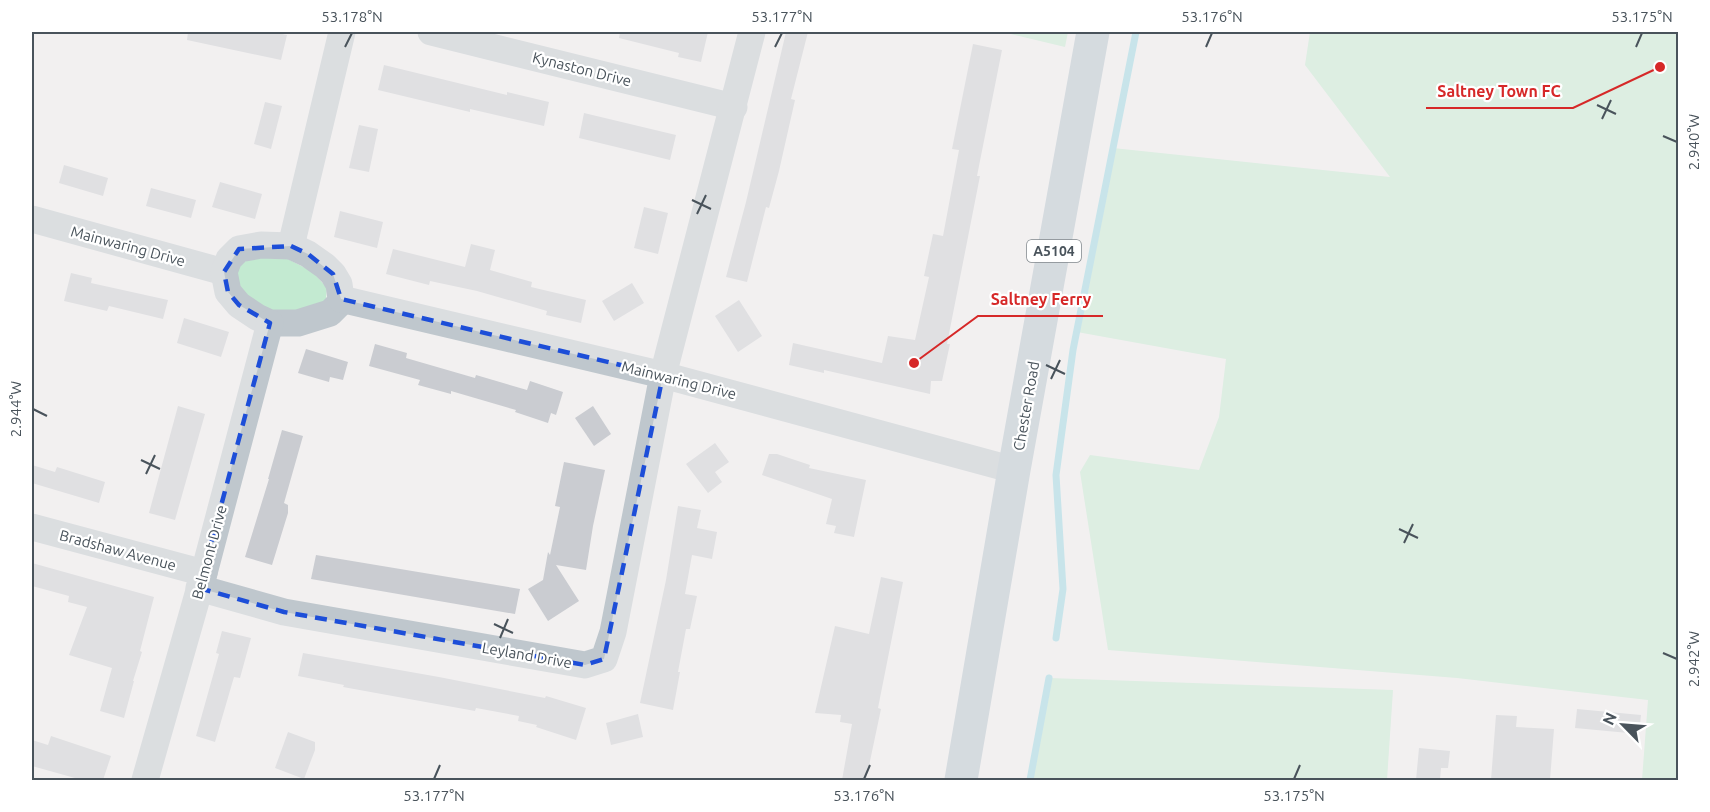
<svg xmlns="http://www.w3.org/2000/svg" width="1710" height="812" font-family="Ubuntu,sans-serif">
<style>
.green{fill:#c3ead1}
.lines{fill:none;stroke-linecap:round;stroke-linejoin:round}
.stream{stroke:#95d6e3;stroke-width:7}
.building{fill:#caccd1}
.street{stroke:#bfc7cd;stroke-width:27}
.primary{stroke:#b2c0cb;stroke-width:33}
.marked{fill:none;stroke:#1d4ed8;stroke-width:4.5;stroke-dasharray:12 8;stroke-linejoin:round}
.ticks{fill:none;stroke:#49535b;stroke-width:2}
.labels{text-anchor:middle;dominant-baseline:central;stroke-width:4.5;stroke-linejoin:round;paint-order:stroke}
.shield{fill:#fff;stroke:#80878c;stroke-width:1.5}
.shield-label{font-size:14px;font-weight:bold;fill:#49535b}
.street-label{font-size:15px;fill:#49535b;stroke:#fff}
.leader{fill:none;stroke:#d62828;stroke-width:2}
.callout-dot{fill:#d62828;stroke:#fff;stroke-width:2}
.callout-label{font-size:16px;text-anchor:middle;font-weight:bold;fill:#d62828;stroke:#fff;stroke-width:4.5;stroke-linejoin:round;paint-order:stroke}
.neatline{fill:none;stroke:#49535b;stroke-width:2}
.ticks-label{font-size:15px;text-anchor:middle;fill:#49535b}
</style>
<rect width="100%" height="100%" fill="#f2f0f0"/>
<g class="green">
<polygon points="1002,32 1068,32 1065,47"/>
<polygon points="1310,32 1678,32 1678,780 1642,780 1648,700 1457,678 1108,650 1080,472 1090,455 1199,470 1219,417 1226,359 1077,332 1113,148 1390,177 1305,65"/>
<path d="M256,257L286,258L313,272L327,288L326,299L313,312L268,311L235,286C237,267 237,263 256,257Z"/>
<polygon points="1049,678 1393,690 1387,780 1030,780"/>
</g>
<g class="lines">
<g class="stream">
<polyline points="1056,638 1063,589 1056,475 1073,350 1136,32"/>
<polyline points="1030,780 1049,678"/>
</g>
</g>
<g class="building">
<polygon points="188,32 273,32 287,35 281,60 187,40"/>
<polygon points="620,32 708,32 701,62 678,57 679,53 619,38"/>
<polygon points="786,32 808,32 791,99 795,100 779,171 769,208 766,207 747,282 726,277 746,202"/>
<polygon points="973,44 1002,50 977,176 980,176 947,344 950,344 942,381 931,381 930,394 824,370 824,373 789,365 793,343 882,363 888,336 915,340 929,277 924,276 933,234 943,236 959,150 952,149"/>
<polygon points="384,65 507,95 507,92 549,102 544,126 470,109 470,112 378,90"/>
<polygon points="265,102 282,106 271,149 254,144"/>
<polygon points="584,113 676,135 670,160 579,138"/>
<polygon points="359,125 378,129 369,172 349,168"/>
<polygon points="64,165 108,178 103,196 59,183"/>
<polygon points="220,182 262,194 255,219 212,207"/>
<polygon points="151,188 196,200 191,218 146,206"/>
<polygon points="644,207 668,213 658,254 634,248"/>
<polygon points="340,211 383,222 377,248 334,237"/>
<polygon points="471,244 495,250 490,270 532,282 531,287 586,300 581,323 546,315 547,311 477,291 430,281 429,285 386,274 393,249 465,267"/>
<polygon points="71,273 92,278 91,283 168,300 163,319 109,306 107,311 64,301"/>
<polygon points="632,283 644,303 614,321 602,301"/>
<polygon points="739,300 762,336 738,352 715,316"/>
<polygon points="184,318 229,332 221,357 177,343"/>
<polygon points="375,344 407,353 406,358 475,378 476,375 527,390 530,381 563,392 556,415 551,413 548,423 515,412 516,410 451,391 451,394 418,385 420,380 369,366"/>
<polygon points="306,349 348,362 343,380 330,377 329,382 298,373"/>
<polygon points="178,406 205,414 175,520 149,513"/>
<polygon points="593,406 611,434 594,446 575,418"/>
<polygon points="282,430 303,436 284,503 288,505 288,513 272,565 245,557 269,479 268,479"/>
<polygon points="715,443 729,462 715,472 722,482 708,493 686,464"/>
<polygon points="769,454 777,454 810,465 809,468 866,480 854,537 834,533 836,526 826,524 832,499 762,475"/>
<polygon points="564,462 605,470 593,526 586,570 556,565 579,601 548,621 528,589 543,580 548,552 550,555 560,507 555,506"/>
<polygon points="32,465 55,472 57,467 105,482 99,503 32,483"/>
<polygon points="678,506 701,510 697,528 717,532 712,559 692,555 685,594 697,596 690,629 686,629 678,672 680,672 673,710 640,703 666,580"/>
<polygon points="316,555 520,589 515,614 311,579"/>
<polygon points="32,563 154,597 140,651 142,652 133,681 134,681 124,718 100,711 112,668 69,655 87,607 68,602 69,596 32,586"/>
<polygon points="881,577 903,582 878,708 881,709 866,780 842,780 852,724 840,722 841,715 815,713 835,626 869,634"/>
<polygon points="222,631 251,638 240,678 234,677 215,742 196,736 219,654 216,653"/>
<polygon points="303,653 439,677 545,698 546,696 586,708 576,740 536,727 537,725 518,721 519,716 476,708 475,711 343,687 344,685 298,676"/>
<polygon points="1577,709 1641,715 1639,734 1575,728"/>
<polygon points="638,714 643,737 611,745 606,723"/>
<polygon points="1496,715 1517,716 1516,727 1554,729 1550,780 1491,780"/>
<polygon points="288,732 315,742 315,750 304,779 275,768"/>
<polygon points="51,736 111,756 103,780 82,780 32,766 32,740 48,745"/>
<polygon points="1419,748 1450,751 1448,768 1441,768 1440,780 1416,780"/>
</g>
<g class="lines">
<g class="street">
<polyline points="431,32 734,107"/>
<polyline points="32,219 224,272"/>
<polygon points="261,245 291,246 308,254 325,266 333,274 339,284 341,299 339,304 330,313 298,323 270,323 257,317 239,305 228,292 224,272 229,259 239,249"/>
<polyline points="291,246 342,32"/>
<polyline points="341,299 663,375 1014,470"/>
<polyline points="32,527 204,573"/>
<polyline points="199,588 284,612 585,665 604,659 613,632 663,375 752,32"/>
<polyline points="145,780 204,573 270,323"/>
</g>
<polyline class="primary" points="961,780 1014,470 1093,32"/>
</g>
<path d="M0 0H1710V812H0ZM291,246L308,254L333,274L341,299L663,375L604,659L585,665L284,612L199,588L270,323L239,305L228,292L224,272L239,249Z" fill="#f2f0f0" fill-opacity=".55" fill-rule="evenodd"/>
<path class="marked" d="M291,246L308,254L333,274L341,299L663,375L604,659L585,665L284,612L199,588L270,323L239,305L228,292L224,272L239,249Z"/>
<path class="ticks" d="M345,47L352,33M775,47L782,33M1206,47L1212,33M1636,47L1642,33M1597,105L1616,114M1602,119L1611,100M1663,136L1677,142M692,200L711,209M697,214L706,195M1046,365L1065,374M1051,379L1060,360M33,409L47,416M141,460L160,469M146,474L155,455M1399,529L1418,538M1404,543L1413,524M494,624L513,633M500,638L508,619M1663,653L1677,659M434,779L440,765M864,779L870,765M1294,779L1300,765"/>
<g class="labels">
<rect class="shield" x="1027" y="240" width="54" height="22" rx="4.5"/>
<g class="shield-label">
<text x="1054" y="251">A5104</text>
</g>
<g class="street-label">
<text transform="translate(582 69) rotate(14)">Kynaston Drive</text>
<text transform="translate(128 246) rotate(15)">Mainwaring Drive</text>
<text transform="translate(679 380) rotate(14)">Mainwaring Drive</text>
<text transform="translate(1026 406) rotate(-80)">Chester Road</text>
<text transform="translate(118 550) rotate(15)">Bradshaw Avenue</text>
<text transform="translate(209 552) rotate(-75)">Belmont Drive</text>
<text transform="translate(527 655) rotate(10)">Leyland Drive</text>
</g>
</g>
<path class="leader" d="M1660 67L1573 108H1426M914 363L978 316H1103"/>
<g class="callout-dot">
<circle cx="1660" cy="67" r="6"/>
<circle cx="914" cy="363" r="6"/>
</g>
<g class="callout-label">
<text x="1499" y="97">Saltney Town FC</text>
<text x="1041" y="305">Saltney Ferry</text>
</g>
<rect width="1710" height="812" fill="none" stroke="#ffffff" stroke-width="66"/>
<g transform="translate(1623 725) rotate(295)" stroke="#ffffff" stroke-width="4.5" paint-order="stroke">
<path d="M0-4.5L10 22L0 15L-10 22Z" fill="#49535b"/>
<text y="-9" font-size="16" font-weight="bold" text-anchor="middle" fill="#49535b">N</text>
</g>
<rect x="33" y="33" width="1644" height="746" class="neatline"/>
<g class="ticks-label">
<text x="352" y="22">53.178°N</text>
<text x="782" y="22">53.177°N</text>
<text x="1212" y="22">53.176°N</text>
<text x="1642" y="22">53.175°N</text>
<text transform="translate(1694 142) rotate(-90)" y="5">2.940°W</text>
<text transform="translate(16 409) rotate(-90)" y="5">2.944°W</text>
<text transform="translate(1694 659) rotate(-90)" y="5">2.942°W</text>
<text x="434" y="801">53.177°N</text>
<text x="864" y="801">53.176°N</text>
<text x="1294" y="801">53.175°N</text>
</g>
</svg>
